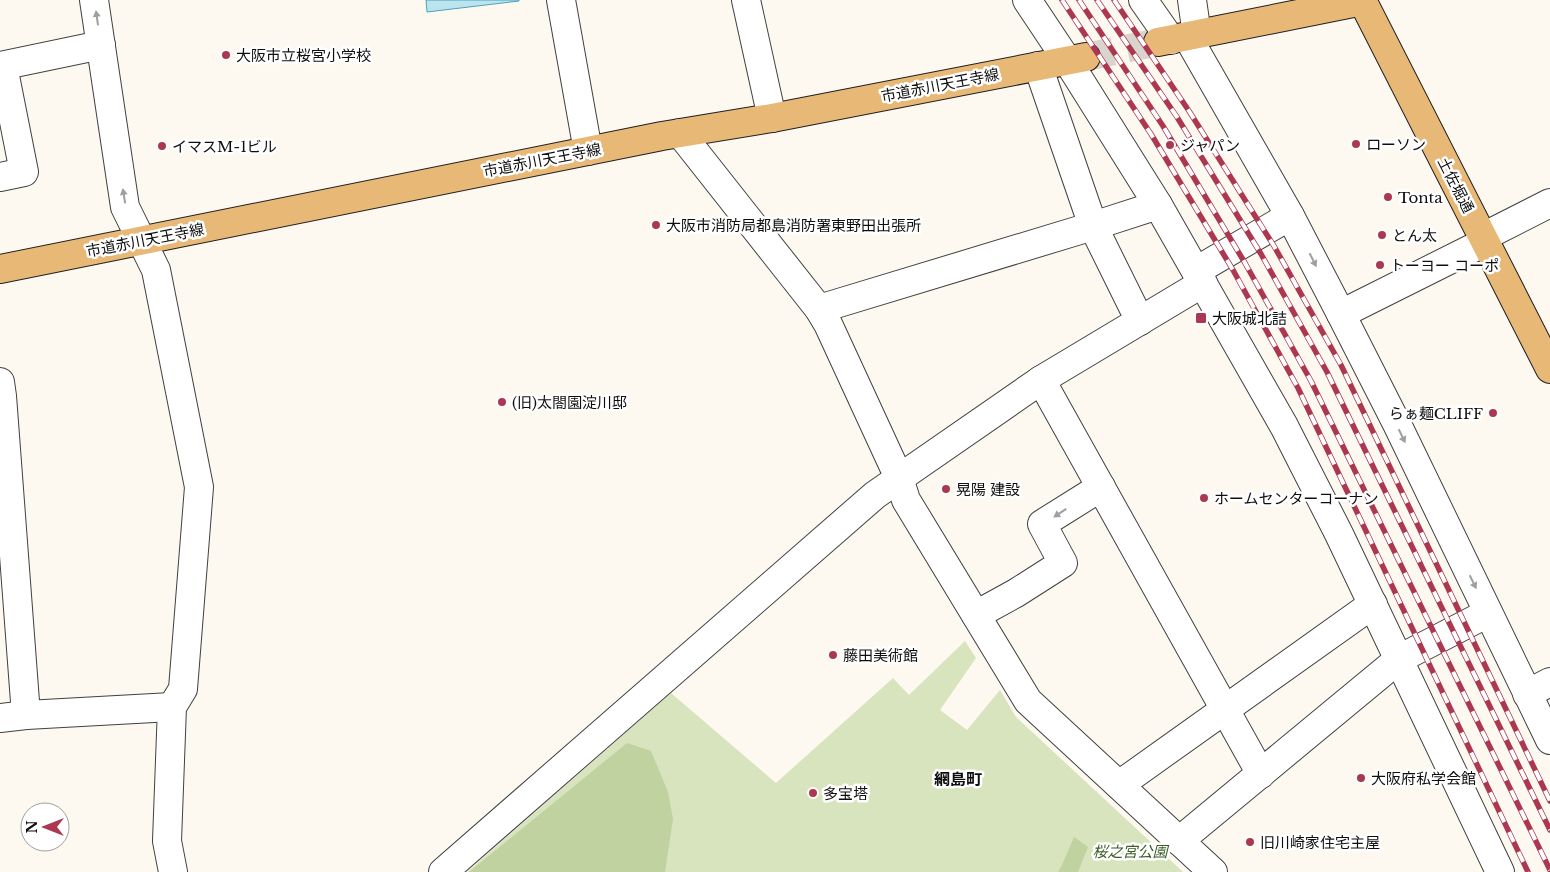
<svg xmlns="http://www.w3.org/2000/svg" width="1550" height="872" font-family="'Libre Baskerville','Noto Sans JP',serif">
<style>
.green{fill:#d8e4bd}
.forest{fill:#bfd29f}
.water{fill:#bbe4ee;stroke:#4ba3bc}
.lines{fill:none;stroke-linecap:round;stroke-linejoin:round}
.major-tunnel{stroke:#d9d5ce;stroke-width:28;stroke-dasharray:28 14;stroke-linecap:butt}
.minor-casing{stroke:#414141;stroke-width:30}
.major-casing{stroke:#1f1f1f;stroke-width:30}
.minor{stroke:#fff;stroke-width:28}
.major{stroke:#e7b876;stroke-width:28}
.rail-casing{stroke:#ac3751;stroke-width:5.5}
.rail{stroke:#fff;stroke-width:4;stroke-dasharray:11;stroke-linecap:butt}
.oneway{fill:#9f9f9f}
.poi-dot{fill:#ac3751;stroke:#fff;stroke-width:2}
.labels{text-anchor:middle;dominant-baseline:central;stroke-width:5;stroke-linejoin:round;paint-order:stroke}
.poi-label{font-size:15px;fill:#0e0e0e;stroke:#fff;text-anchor:start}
.street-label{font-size:15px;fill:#0e0e0e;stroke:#fff}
.park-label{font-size:15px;font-style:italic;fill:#3b5d26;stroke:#fff}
.neighbourhood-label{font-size:16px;font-weight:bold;fill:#0e0e0e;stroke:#fff}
</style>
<rect width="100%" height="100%" fill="#fdf8f0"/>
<polygon class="green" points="965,641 976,658 940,710 967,730 1000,690 1016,717 1183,872 467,872 671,693 776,783 893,678 909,695"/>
<g class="forest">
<polygon points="627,743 651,751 668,792 673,819 665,872 469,872"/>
<polygon points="1074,837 1088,847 1078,872 1058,872 1062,865"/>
</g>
<polygon class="water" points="426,0 519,0 519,1 427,12"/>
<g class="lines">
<polyline class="major-tunnel" points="1086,57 1158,42"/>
<g class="minor-casing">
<g id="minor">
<polyline points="94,0 125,207 156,270 199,487 183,689 172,707 167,841 173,872"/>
<polyline points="561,0 588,151"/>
<polyline points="746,0 772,118"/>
<polyline points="1027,0 1067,60 1158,205 1284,426 1339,534 1500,872"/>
<polyline points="1143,0 1171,40"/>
<polyline points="1192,0 1197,35"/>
<polyline points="1187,36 1290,216 1341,314 1397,424 1550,740"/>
<polyline points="0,66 101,45"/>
<polyline points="1038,66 1093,226 1140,321"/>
<polyline points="680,133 819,309 828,324 899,478 906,500 1028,701 1213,872"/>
<polyline points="0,177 24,172 3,66"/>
<polyline points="1483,237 1550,203"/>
<polyline points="1196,271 1290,216"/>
<polyline points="819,309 1093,226 1158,205"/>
<polyline points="1341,314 1485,242"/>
<polyline points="1041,380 1261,774"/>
<polyline points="0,382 2,396 26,715"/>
<polyline points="976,615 1016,593 1063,563 1042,524 1101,487"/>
<polyline points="1527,694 1550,682"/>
<polyline points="0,718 26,715 172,707"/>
<polyline points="1119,785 1373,604"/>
<polyline points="1179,841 1399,659 1488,613"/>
<polyline points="443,872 875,495 1041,380 1203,283"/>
</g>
</g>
<g class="major-casing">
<g id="major">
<polyline points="1362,0 1550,369"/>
<polyline points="1158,42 1363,1"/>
<polyline points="0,269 662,136 772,118 1086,57"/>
</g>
</g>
<use href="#minor" class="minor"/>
<use href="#major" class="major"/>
<g class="rail-casing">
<g id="rail">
<polyline points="1062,0 1151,134 1233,270 1298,388 1528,872"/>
<polyline points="1079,0 1163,126 1245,263 1311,381 1550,870"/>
<polyline points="1097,0 1177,117 1261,254 1327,372 1550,830"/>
<polyline points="1114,0 1189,111 1274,246 1341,365 1550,801"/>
</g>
</g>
<use href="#rail" class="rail"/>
</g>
<defs><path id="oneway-solid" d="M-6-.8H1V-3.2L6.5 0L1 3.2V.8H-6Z" transform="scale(1.25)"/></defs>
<g class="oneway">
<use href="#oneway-solid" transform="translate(97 18) rotate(-98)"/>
<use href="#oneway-solid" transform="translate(124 196) rotate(-99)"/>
<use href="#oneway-solid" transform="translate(1313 260) rotate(63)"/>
<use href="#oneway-solid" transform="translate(1402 436) rotate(64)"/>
<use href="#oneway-solid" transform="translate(1060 513) rotate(147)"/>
<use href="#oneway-solid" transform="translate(1473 582) rotate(64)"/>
</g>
<g class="poi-dot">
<circle cx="226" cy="55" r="5"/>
<circle cx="1356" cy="144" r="5"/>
<circle cx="1170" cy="145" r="5"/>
<circle cx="162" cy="146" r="5"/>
<circle cx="1388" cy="197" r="5"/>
<circle cx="656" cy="225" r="5"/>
<circle cx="1382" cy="235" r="5"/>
<circle cx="1380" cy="265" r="5"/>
<rect x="1195" y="312" width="12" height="12" rx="2.5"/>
<circle cx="502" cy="402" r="5"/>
<circle cx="1493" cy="413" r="5"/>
<circle cx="946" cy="489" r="5"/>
<circle cx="1204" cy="498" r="5"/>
<circle cx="833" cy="655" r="5"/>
<circle cx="1361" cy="778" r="5"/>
<circle cx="813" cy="793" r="5"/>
<circle cx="1250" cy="842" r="5"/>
</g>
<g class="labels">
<g class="poi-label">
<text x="236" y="55">大阪市立桜宮小学校</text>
<text x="1366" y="144">ローソン</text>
<text x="1180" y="145">ジャパン</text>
<text x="172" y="146">イマスM-1ビル</text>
<text x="1398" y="197">Tonta</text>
<text x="666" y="225">大阪市消防局都島消防署東野田出張所</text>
<text x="1392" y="235">とん太</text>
<text x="1390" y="265">トーヨー コーポ</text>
<text x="1212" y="318">大阪城北詰</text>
<text x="512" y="402">(旧)太閤園淀川邸</text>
<text x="1483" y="413" text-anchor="end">らぁ麺CLIFF</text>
<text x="956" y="489">晃陽 建設</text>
<text x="1214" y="498">ホームセンターコーナン</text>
<text x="843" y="655">藤田美術館</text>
<text x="1371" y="778">大阪府私学会館</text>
<text x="823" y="793">多宝塔</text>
<text x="1260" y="842">旧川崎家住宅主屋</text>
</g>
<g class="street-label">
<text transform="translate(940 85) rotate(-11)">市道赤川天王寺線</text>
<text transform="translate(542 160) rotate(-11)">市道赤川天王寺線</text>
<text transform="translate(1456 185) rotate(63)">土佐堀通</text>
<text transform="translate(145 240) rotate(-11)">市道赤川天王寺線</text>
</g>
<g class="park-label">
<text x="1130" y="851">桜之宮公園</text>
</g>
<g class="neighbourhood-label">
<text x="958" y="779">網島町</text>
</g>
</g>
<g transform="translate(45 827) rotate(270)"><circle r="24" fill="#ffffff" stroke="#9f9f9f"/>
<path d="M0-4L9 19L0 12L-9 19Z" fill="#ac3751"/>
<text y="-8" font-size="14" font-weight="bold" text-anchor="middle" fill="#0e0e0e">N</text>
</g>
</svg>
